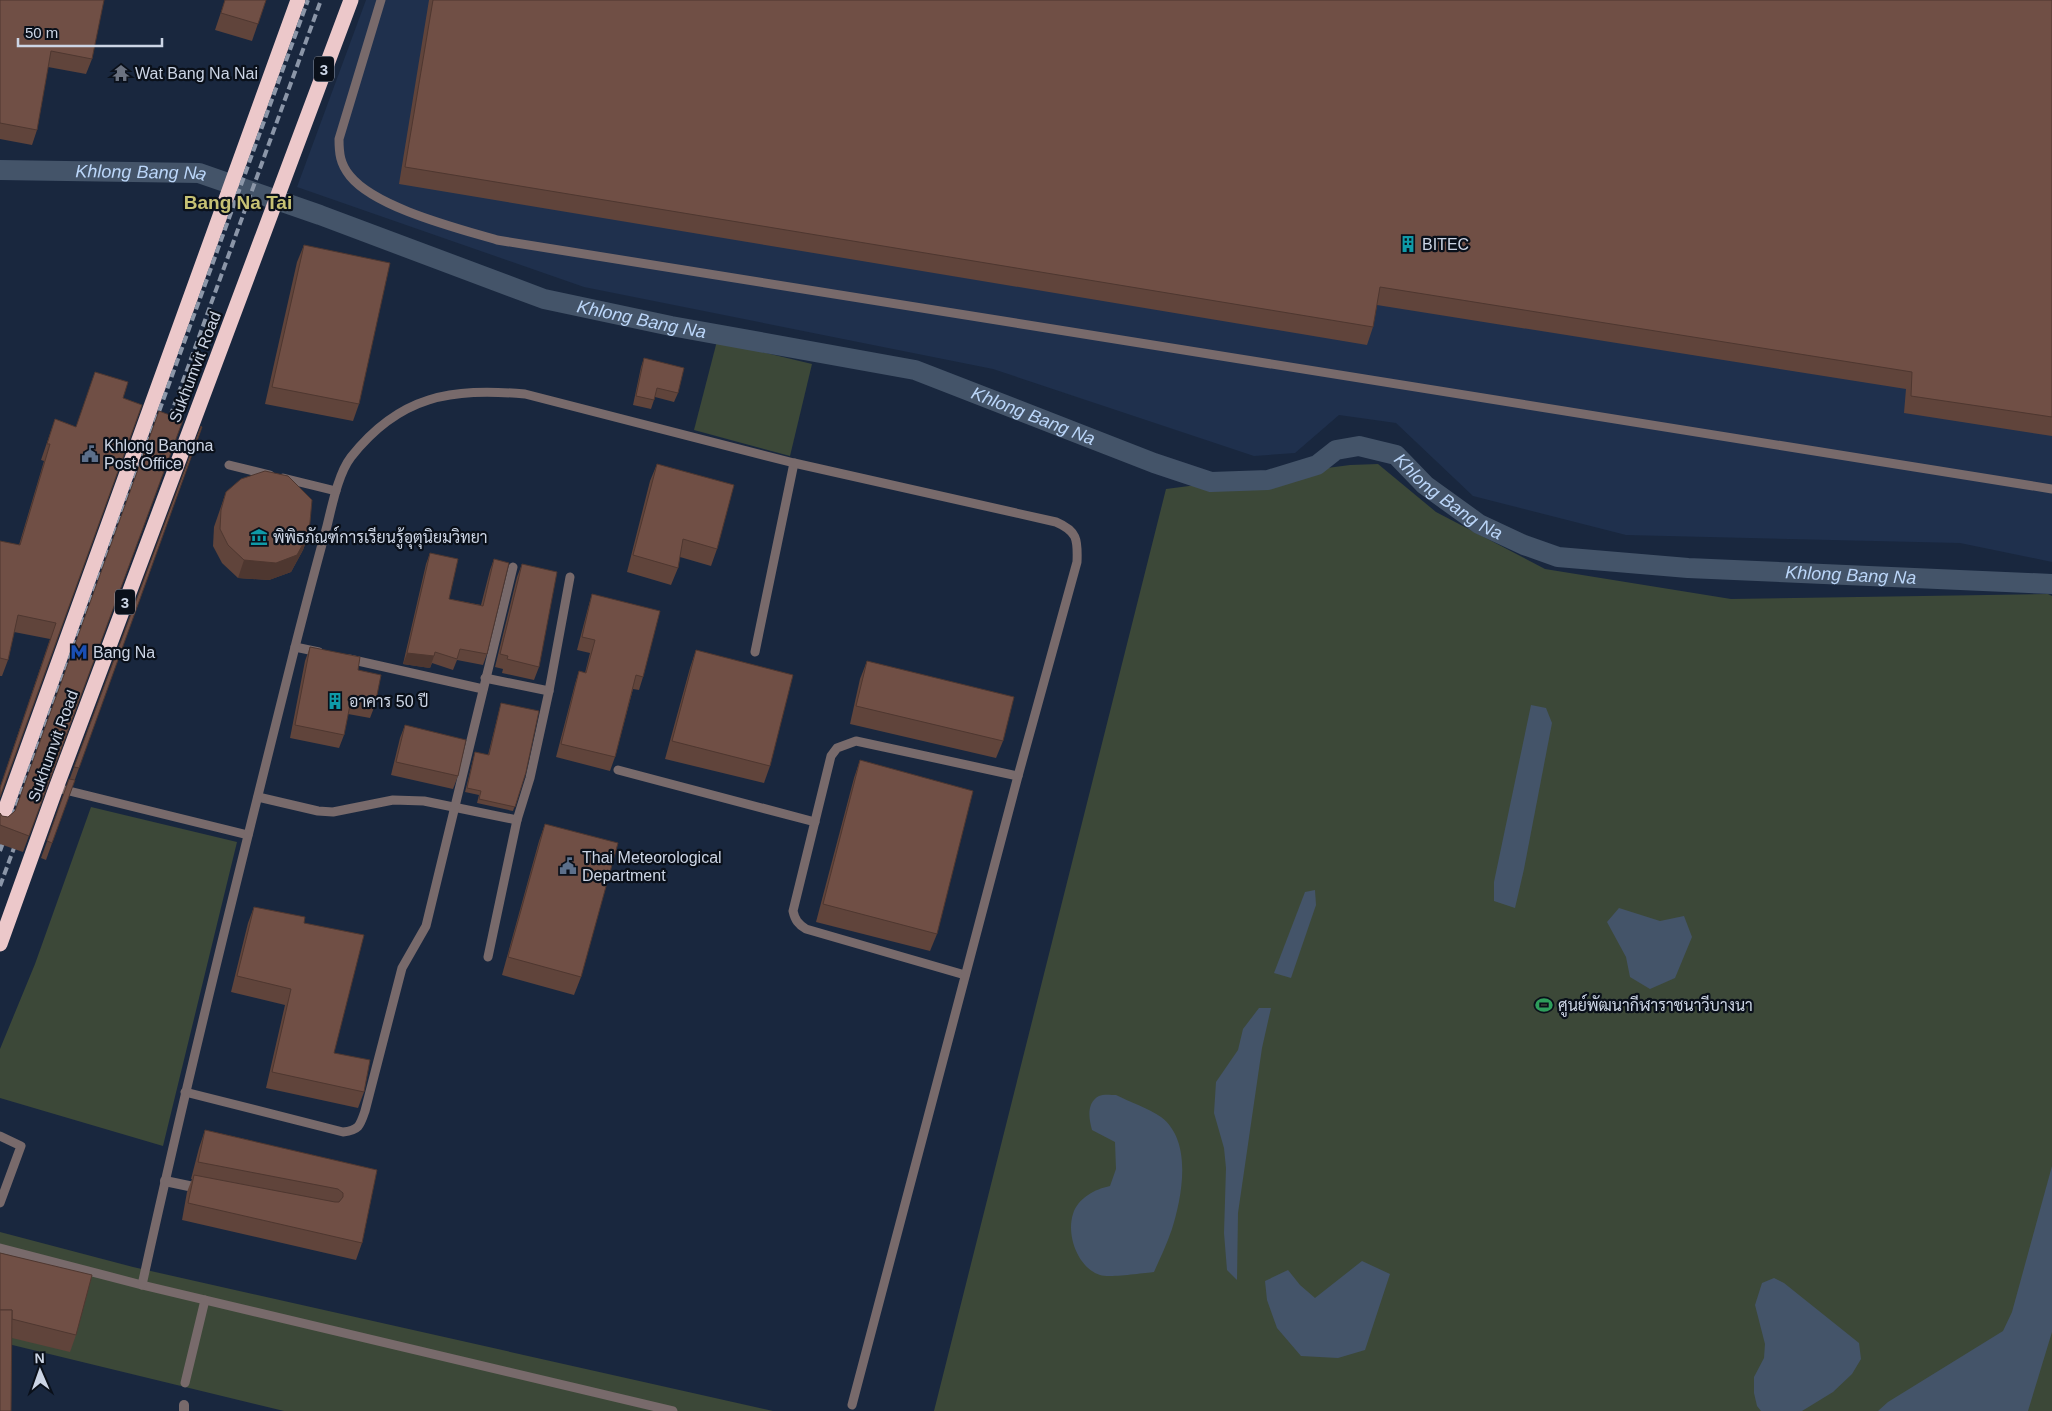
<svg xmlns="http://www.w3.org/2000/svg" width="2052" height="1411" font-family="Helvetica,Sarabun,sans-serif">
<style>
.built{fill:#1f304d}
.green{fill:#3c4838}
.water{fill:#445469}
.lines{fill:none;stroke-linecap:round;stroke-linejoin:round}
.canal{stroke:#445469;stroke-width:20}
.lane{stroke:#786a6b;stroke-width:9}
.street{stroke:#786a6b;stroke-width:10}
.highway{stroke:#ecc8ca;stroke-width:15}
.rail{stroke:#8b96a8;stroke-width:4;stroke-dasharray:8 4;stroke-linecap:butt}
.wall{fill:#60443b}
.shaded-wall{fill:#4e3730}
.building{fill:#704f45;stroke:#4e3730}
.labels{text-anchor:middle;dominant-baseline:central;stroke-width:4.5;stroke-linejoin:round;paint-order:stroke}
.shield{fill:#0a101a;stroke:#929aa8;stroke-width:1}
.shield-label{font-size:15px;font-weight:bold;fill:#ccd5e5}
.poi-label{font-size:16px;fill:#ccd5e5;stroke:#0a101a;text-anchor:start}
.street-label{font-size:16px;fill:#ccd5e5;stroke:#0a101a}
.water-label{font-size:18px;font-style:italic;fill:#bbd6f9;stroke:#0a101a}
.quarter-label{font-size:19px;font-weight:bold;fill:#c7c274;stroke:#0a101a}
</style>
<rect width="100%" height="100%" fill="#19273e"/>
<polygon class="built" points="366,0 2052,0 2052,562 1960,543 1626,535 1473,496 1396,423 1339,415 1295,453 1254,456 993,369 584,287 297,187"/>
<g class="green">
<polygon points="717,341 812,364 790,456 694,430"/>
<polygon points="1378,464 1436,512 1545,569 1731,599 2048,594 2052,596 2052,1411 934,1411 1166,489 1350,465"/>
<polygon points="91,807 237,842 163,1146 0,1098 0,1049 35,964"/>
<polygon points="0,1232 133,1267 773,1411 284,1411 0,1342"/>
</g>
<g class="water">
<polygon points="1531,705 1546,708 1552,723 1524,869 1515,908 1494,901 1494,882"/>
<polygon points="1315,890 1316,905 1291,978 1274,973 1305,892"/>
<polygon points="1619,908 1660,921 1684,916 1692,937 1675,978 1650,989 1630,977 1626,957 1607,922"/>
<polygon points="1259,1008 1271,1008 1262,1048 1238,1213 1237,1280 1227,1270 1224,1233 1226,1168 1224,1148 1214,1113 1216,1082 1238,1050 1243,1029"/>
<path d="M1116,1095C1130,1102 1148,1108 1161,1117C1193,1141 1182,1197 1172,1229C1167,1244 1160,1258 1154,1272C1143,1273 1110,1278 1100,1275C1078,1268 1066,1235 1073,1214C1078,1198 1095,1189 1110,1186L1116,1169L1115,1142L1092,1130C1089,1119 1086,1103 1099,1096C1103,1094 1111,1095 1116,1095Z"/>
<polygon points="2052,1166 2052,1332 2028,1411 1878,1411 1888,1402 2003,1331 2012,1312"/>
<polygon points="1362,1261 1390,1274 1365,1350 1338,1358 1301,1356 1277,1328 1267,1300 1265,1281 1288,1270 1300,1285 1315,1298"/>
<polygon points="1774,1278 1784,1283 1859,1343 1861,1359 1852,1374 1833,1392 1802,1411 1761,1411 1757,1406 1754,1393 1754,1377 1764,1358 1765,1344 1755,1305 1762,1283"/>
</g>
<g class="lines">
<path class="canal" id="s1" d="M0,170L199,173L320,215L544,299L671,326L915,370L1154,463L1211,482L1268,480L1317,465L1336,450L1359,446L1396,455L1425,485L1479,524L1524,545L1558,557L1688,568L2052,584"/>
<g class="lane">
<path d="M381,0L339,139C339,153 340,164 350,176C376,208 457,228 497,240L2052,489"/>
<polyline points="229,465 270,475"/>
<polyline points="283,478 336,491"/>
<polyline points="295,647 319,652"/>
<polyline points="755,652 794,463"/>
<polyline points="349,659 483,689"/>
<polyline points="485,678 549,691"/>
<polyline points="618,770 815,822"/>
<polyline points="61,789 248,835"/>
<polyline points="258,797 318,811 333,812 393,800 424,801 517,820"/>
<polyline points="488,957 517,820 530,778 549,691 570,577"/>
<path d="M965,975L806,929C798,924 795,920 793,911L831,756L837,748L856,741L1018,776"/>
<path d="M185,1092L343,1132C359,1130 360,1126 365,1111L402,968L426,926L513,567"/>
<polyline points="0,1136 21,1146 0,1203"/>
<polyline points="0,1248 142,1285 673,1411"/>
<path d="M142,1285C188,1075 240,867 292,659C303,615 315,570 327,526C332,506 338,474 351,457C400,395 451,388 525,394L794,463L1056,522C1077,531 1078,539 1077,562L1018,776L852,1405"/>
<polyline points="185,1383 205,1300"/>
</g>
<g class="street">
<polyline points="165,1181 203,1189"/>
<polyline points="184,1411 184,1405"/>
</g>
<g class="highway">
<polyline points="0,824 298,0"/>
<polyline points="0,944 56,788 351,0"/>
</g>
<g class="rail">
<polyline points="166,428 321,0"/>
<polyline points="0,851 308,0"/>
<polyline points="0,886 18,837"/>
</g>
</g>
<g class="wall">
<polygon points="0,0 92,59 86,74 48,67 37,130 32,145 0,139"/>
<polygon points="225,0 266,0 252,41 215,30"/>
<polygon points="429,0 2052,0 2052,436 1904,413 1906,389 1377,305 1373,327 1367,345 399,184"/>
<polygon points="304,245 359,404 353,421 265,404 297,262"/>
<polygon points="644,358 678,393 674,402 655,397 651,409 633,405 641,367"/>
<polygon points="123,398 142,405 0,797 0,787 50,639 14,632 8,660 2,676 0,676 0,541 19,545 44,461 41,460 55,419 76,427"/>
<polygon points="183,420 23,852 0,844 0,813 2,816 8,817 15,811"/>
<polygon points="657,464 717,549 711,566 680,557 678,568 671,585 627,572 650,481"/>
<polygon points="226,492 309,533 303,550 291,572 269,580 238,578 222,563 213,546 214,527"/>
<polygon points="430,553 449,599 481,605 490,570 494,559 487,654 483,665 457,660 453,670 432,663 430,668 403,664 426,564"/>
<polygon points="522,564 539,667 534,680 502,673 503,669 495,667 517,577"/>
<polygon points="592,594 643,677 639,690 633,689 615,757 610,771 556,757 575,684 579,671 585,673 590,653 577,650 588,608"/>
<polygon points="310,647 358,670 375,705 370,718 348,714 344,735 339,748 290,738 305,661"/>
<polygon points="696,650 770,766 764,783 665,759 690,668"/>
<polygon points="867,661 1003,741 996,758 850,724 860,679"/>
<polygon points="501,703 526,772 513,811 477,803 479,795 465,792 475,752 488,755"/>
<polygon points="405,725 458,776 453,789 391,775 400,738"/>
<polygon points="860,760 937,934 930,951 816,922 854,778"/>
<polygon points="74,767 79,768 46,860 41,858"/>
<polygon points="545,824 581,977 574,995 502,975 539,841"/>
<polygon points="254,907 334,1053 364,1092 358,1108 266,1088 285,1005 231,992 248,923"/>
<polygon points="205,1130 377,1170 362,1243 356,1260 182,1220 187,1192 192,1179 191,1179 199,1148"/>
<polygon points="0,1253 76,1335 70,1352 12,1338"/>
</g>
<g class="shaded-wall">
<polygon points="309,533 303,550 291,572 269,580 238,578 244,560"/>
<polygon points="407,653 434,656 430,668 403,664"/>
</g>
<g class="building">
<polygon points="0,0 104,0 92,59 51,51 37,130 0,123"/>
<polygon points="225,0 266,0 258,24 221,13"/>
<polygon points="433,0 2052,0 2052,417 1911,396 1912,372 1380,287 1373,327 405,167"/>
<polygon points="304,245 390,263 359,404 272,387"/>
<polygon points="644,358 684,368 678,393 657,388 654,400 636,396"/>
<polygon points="95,372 128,382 123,398 142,405 0,797 0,788 56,623 18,615 8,660 0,658 0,541 20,545 50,444 47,444 55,419 76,427"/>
<polygon points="159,411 183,420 29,836 0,825 0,813 2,816 8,817 15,811"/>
<polygon points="201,426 202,427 79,768 74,767"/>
<polygon points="657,464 734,485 717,549 683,539 678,568 633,555"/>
<polygon points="265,471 288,476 312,500 309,533 297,555 276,563 244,560 228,545 220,529 221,510 226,492 241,479"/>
<polygon points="430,553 458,559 449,599 483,606 494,559 509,563 487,654 460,649 457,659 435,652 434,656 407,653"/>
<polygon points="522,564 557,572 539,667 507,659 508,656 500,654"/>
<polygon points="592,594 660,611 643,677 636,675 615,757 561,744 579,671 586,673 595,640 582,637"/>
<polygon points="310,647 360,657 358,670 381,675 375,705 351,700 344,735 295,725"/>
<polygon points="696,650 793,675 770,766 672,741"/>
<polygon points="867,661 1014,697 1003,741 856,706"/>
<polygon points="501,703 539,711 526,772 515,807 479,799 481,791 467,788 475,752 489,755"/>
<polygon points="405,725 466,740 458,776 396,762"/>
<polygon points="860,760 973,791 937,934 823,904"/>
<polygon points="69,779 75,780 52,843 47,841"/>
<polygon points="545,824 618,843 581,977 508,957"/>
<polygon points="254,907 305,917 304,923 364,935 334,1053 370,1060 364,1092 272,1072 291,989 237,976"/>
<polygon points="205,1130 377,1170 362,1243 188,1203 194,1175 335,1202 339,1202 343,1197 343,1193 338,1189 198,1162"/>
<polygon points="0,1253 92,1275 76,1335 12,1319 12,1310 0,1310"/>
<polygon points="0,1310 12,1310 11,1411 0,1411"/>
</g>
<defs>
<g id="temple-bare" transform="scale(1.35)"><path d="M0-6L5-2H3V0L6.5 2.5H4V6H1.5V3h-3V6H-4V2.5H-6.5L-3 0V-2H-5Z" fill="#6b7280" stroke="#0a101a" stroke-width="2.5" paint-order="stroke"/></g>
<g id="building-bare" transform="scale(1.35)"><path d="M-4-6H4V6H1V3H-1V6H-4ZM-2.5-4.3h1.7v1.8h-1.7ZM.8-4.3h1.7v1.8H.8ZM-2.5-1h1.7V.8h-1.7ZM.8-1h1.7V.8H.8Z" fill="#0f9aa8" stroke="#0a101a" stroke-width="2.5" paint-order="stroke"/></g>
<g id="civic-bare" transform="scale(1.35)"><path d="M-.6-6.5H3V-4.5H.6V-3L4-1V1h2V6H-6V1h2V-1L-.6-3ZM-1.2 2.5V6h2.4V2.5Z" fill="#5c6f8a" stroke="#0a101a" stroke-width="2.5" paint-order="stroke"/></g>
<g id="museum-bare" transform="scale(1.35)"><path d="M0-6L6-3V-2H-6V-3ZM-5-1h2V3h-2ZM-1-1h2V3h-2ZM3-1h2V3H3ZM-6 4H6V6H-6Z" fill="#0f9aa8" stroke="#0a101a" stroke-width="2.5" paint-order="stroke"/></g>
<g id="metro-bare" transform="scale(1.35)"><path d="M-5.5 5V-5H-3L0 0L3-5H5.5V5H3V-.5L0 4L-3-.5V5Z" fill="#1a4fb4" stroke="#0a101a" stroke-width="2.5" paint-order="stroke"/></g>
<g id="stadium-bare" transform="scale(1.35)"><path d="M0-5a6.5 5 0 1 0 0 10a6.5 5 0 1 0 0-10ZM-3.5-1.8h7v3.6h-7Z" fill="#2e9e5b" stroke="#0a101a" stroke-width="2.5" paint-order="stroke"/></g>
</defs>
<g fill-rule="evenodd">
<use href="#temple-bare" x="121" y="73"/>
<use href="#building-bare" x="1408" y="244"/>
<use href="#civic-bare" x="90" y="454"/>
<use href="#museum-bare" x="259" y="537"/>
<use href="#metro-bare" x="79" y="652"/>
<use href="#building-bare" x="335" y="701"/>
<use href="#civic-bare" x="568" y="866"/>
<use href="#stadium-bare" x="1544" y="1005"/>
</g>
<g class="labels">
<g class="shield">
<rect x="314" y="56.5" width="20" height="25" rx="4"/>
<rect x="115" y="589.5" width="20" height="25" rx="4"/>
</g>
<g class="shield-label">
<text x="324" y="69">3</text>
<text x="125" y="602">3</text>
</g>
<g class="poi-label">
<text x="135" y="73">Wat Bang Na Nai</text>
<text x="1422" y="244">BITEC</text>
<text x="104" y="445">Khlong Bangna<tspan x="104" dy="18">Post Office</tspan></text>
<text x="273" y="537">พิพิธภัณฑ์การเรียนรู้อุตุนิยมวิทยา</text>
<text x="93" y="652">Bang Na</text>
<text x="349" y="701">อาคาร 50 ปี</text>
<text x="582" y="857">Thai Meteorological<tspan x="582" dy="18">Department</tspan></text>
<text x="1558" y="1005">ศูนย์พัฒนากีฬาราชนาวีบางนา</text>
</g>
<g class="street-label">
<text transform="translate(195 367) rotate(-69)">Sukhumvit Road</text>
<text transform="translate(53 746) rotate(-70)">Sukhumvit Road</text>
</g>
<g class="water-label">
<text stroke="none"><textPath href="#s1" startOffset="141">Khlong Bang Na</textPath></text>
<text stroke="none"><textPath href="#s1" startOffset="666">Khlong Bang Na</textPath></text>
<text stroke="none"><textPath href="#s1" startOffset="1071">Khlong Bang Na</textPath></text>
<text stroke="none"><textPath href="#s1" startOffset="1522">Khlong Bang Na</textPath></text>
<text stroke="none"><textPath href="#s1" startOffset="1942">Khlong Bang Na</textPath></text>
</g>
<g class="quarter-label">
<text x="238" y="202">Bang Na Tai</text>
</g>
</g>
<g transform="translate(40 1371) rotate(358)" stroke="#0a101a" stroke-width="4" paint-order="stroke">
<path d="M0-4L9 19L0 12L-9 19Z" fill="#ccd5e5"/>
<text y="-8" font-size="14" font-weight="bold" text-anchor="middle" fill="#ccd5e5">N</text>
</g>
<path d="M18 38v8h144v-8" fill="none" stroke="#ccd5e5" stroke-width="2.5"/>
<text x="25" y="38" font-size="15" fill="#ccd5e5" stroke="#0a101a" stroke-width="4" paint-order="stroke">50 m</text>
</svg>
